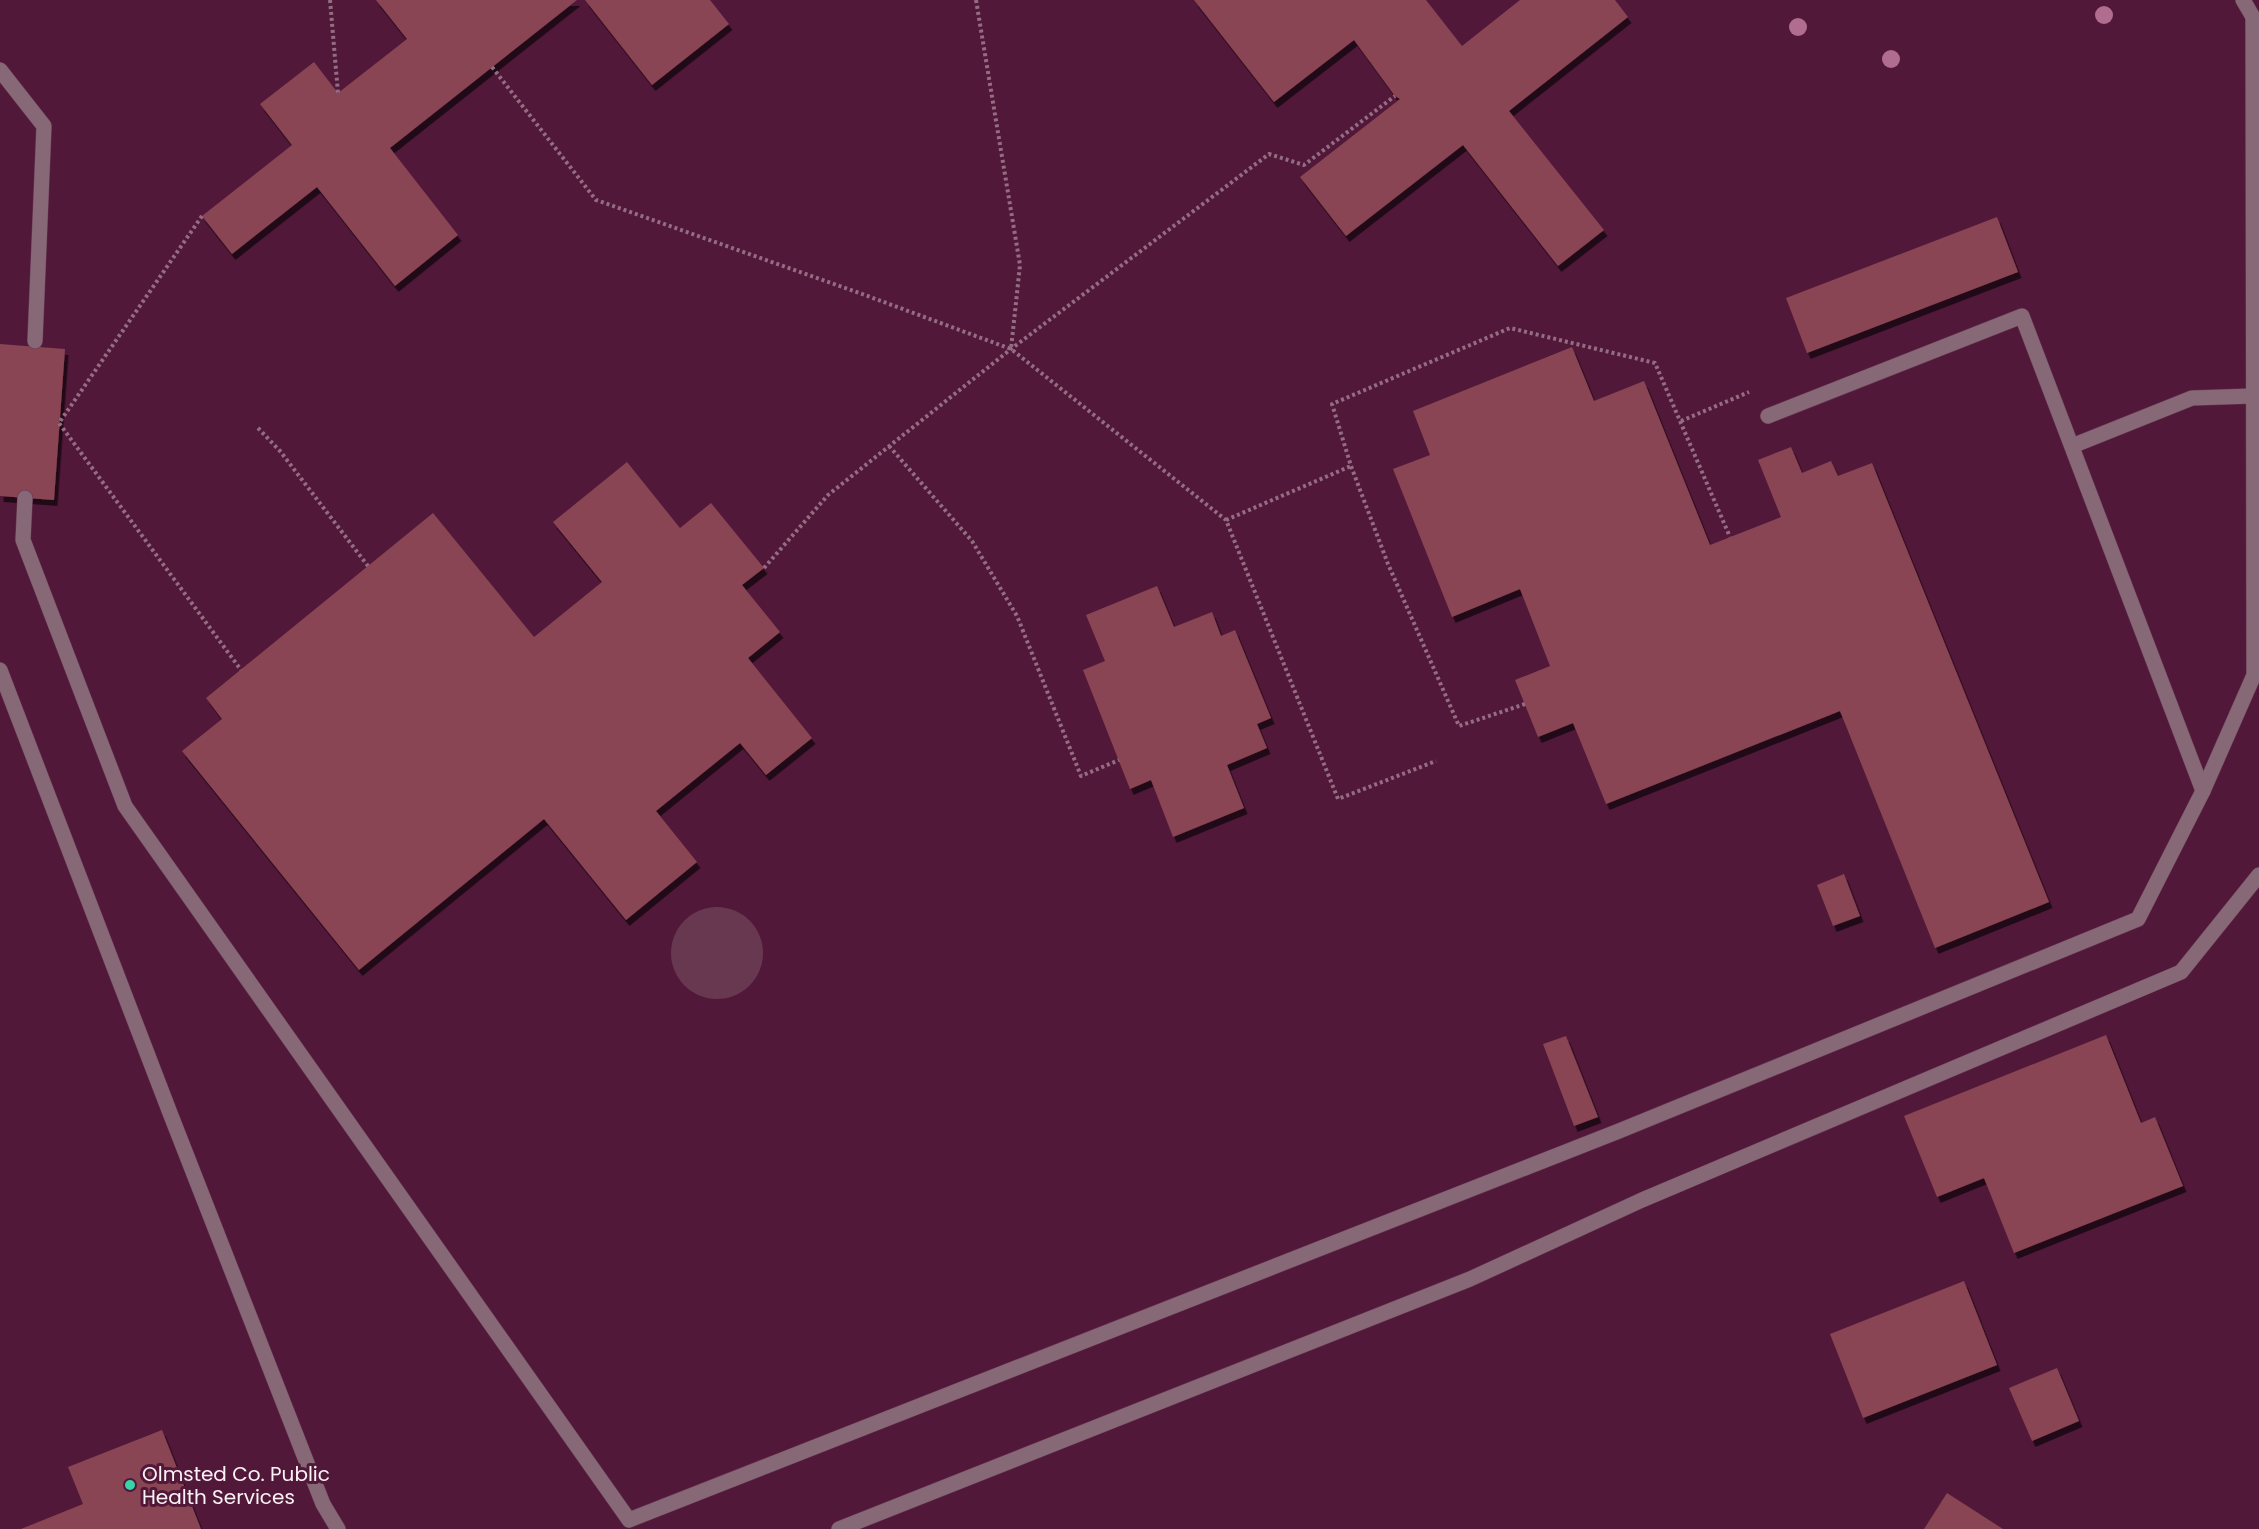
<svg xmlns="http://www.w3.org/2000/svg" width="2259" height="1529" font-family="Poppins,sans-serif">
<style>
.green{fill:#673850}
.building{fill:#894452;filter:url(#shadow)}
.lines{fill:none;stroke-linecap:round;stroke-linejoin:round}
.service-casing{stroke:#6a3753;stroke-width:16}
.path{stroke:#946d83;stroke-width:4;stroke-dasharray:3 3;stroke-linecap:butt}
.service{stroke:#866876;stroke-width:15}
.tree{fill:#b16d90}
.poi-dot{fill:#36d4a7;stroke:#521839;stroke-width:2}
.labels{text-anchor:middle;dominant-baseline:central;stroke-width:6;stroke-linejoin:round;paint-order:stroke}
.poi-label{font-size:20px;fill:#faf2f5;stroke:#521839;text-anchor:start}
</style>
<defs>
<filter id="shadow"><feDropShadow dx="3.5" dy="6" stdDeviation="0" flood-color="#0009"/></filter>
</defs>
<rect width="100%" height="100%" fill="#521839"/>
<circle class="green" cx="717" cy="953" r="46"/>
<g class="building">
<polygon points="376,0 577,0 390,148 458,235 395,286 317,187 232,254 202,216 292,145 260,104 314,62 338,93 407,39"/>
<polygon points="585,0 710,0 729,24 652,85"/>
<polygon points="1194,0 1426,0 1462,46 1520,0 1615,0 1628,17 1509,111 1604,230 1558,266 1463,145 1346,236 1300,177 1400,99 1395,96 1354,40 1274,102"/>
<polygon points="1997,217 2018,272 1807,353 1786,298"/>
<polygon points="0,344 65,349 54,500 0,496"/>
<polygon points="1572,347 1594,401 1644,381 1710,545 1781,517 1758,460 1791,447 1802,473 1831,461 1838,476 1872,463 2049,902 1935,948 1840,711 1606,804 1573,723 1538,737 1515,680 1550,666 1520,589 1452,617 1393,469 1430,455 1413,411"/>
<polygon points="627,462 680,528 711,503 764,568 742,585 780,632 748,658 812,738 766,775 740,743 656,811 697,862 626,920 544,819 359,970 182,751 222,719 206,698 433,513 534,637 602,582 553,522"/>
<polygon points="1157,586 1174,627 1212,612 1221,636 1235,630 1271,718 1257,724 1267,748 1227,765 1244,808 1173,837 1151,780 1130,789 1083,670 1105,661 1086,615"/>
<polygon points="1844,874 1860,916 1833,926 1817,885"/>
<polygon points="2106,1035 2141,1123 2155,1117 2183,1186 2014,1253 1984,1178 1937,1197 1904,1116"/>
<polygon points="1566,1036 1598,1117 1574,1126 1543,1044"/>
<polygon points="1964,1281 1997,1365 1863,1418 1830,1334"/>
<polygon points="2057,1368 2079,1421 2032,1441 2009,1388"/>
<polygon points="162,1430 201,1529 21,1529 83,1504 68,1467"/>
<polygon points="1947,1493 2003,1529 1924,1529"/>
</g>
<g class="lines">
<g class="service-casing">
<g id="service">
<polyline points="0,70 44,126 35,341"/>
<polyline points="1768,416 2022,316 2203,791"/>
<polyline points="2072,446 2192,398 2253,396"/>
<polyline points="25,498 23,540 125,806 629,1520 1619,1131 2138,919 2203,791 2254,675 2253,17 2243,0"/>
<polyline points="0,670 170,1113 323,1504 338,1529"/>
<polyline points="839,1529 1470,1279 1642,1200 2181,972 2259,875"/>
</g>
</g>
<g class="path">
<polyline points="330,0 338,93"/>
<polyline points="976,0 1020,265 1011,349"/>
<polyline points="492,67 596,200 854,291 1011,349 1226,520 1338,799 1436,761"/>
<polyline points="202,216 59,423 241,670"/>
<polyline points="1681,421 1749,392"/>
<polyline points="258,428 280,451 368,566"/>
<polyline points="889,446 972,541 1017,616 1081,776 1119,760"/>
<polyline points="1226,520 1351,466"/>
<polyline points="764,568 828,495 1011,349 1269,154 1304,165 1395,96"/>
<polyline points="1525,704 1459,726 1388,564 1351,466 1332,404 1510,328 1655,363 1730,537"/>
</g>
<use href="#service" class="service"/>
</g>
<g class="tree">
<circle cx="2104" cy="15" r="9"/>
<circle cx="1798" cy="27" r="9"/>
<circle cx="1891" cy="59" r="9"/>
</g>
<circle class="poi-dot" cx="130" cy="1485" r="6"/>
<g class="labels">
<g class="poi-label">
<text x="142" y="1474">Olmsted Co. Public<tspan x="142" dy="23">Health Services</tspan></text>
</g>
</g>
</svg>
